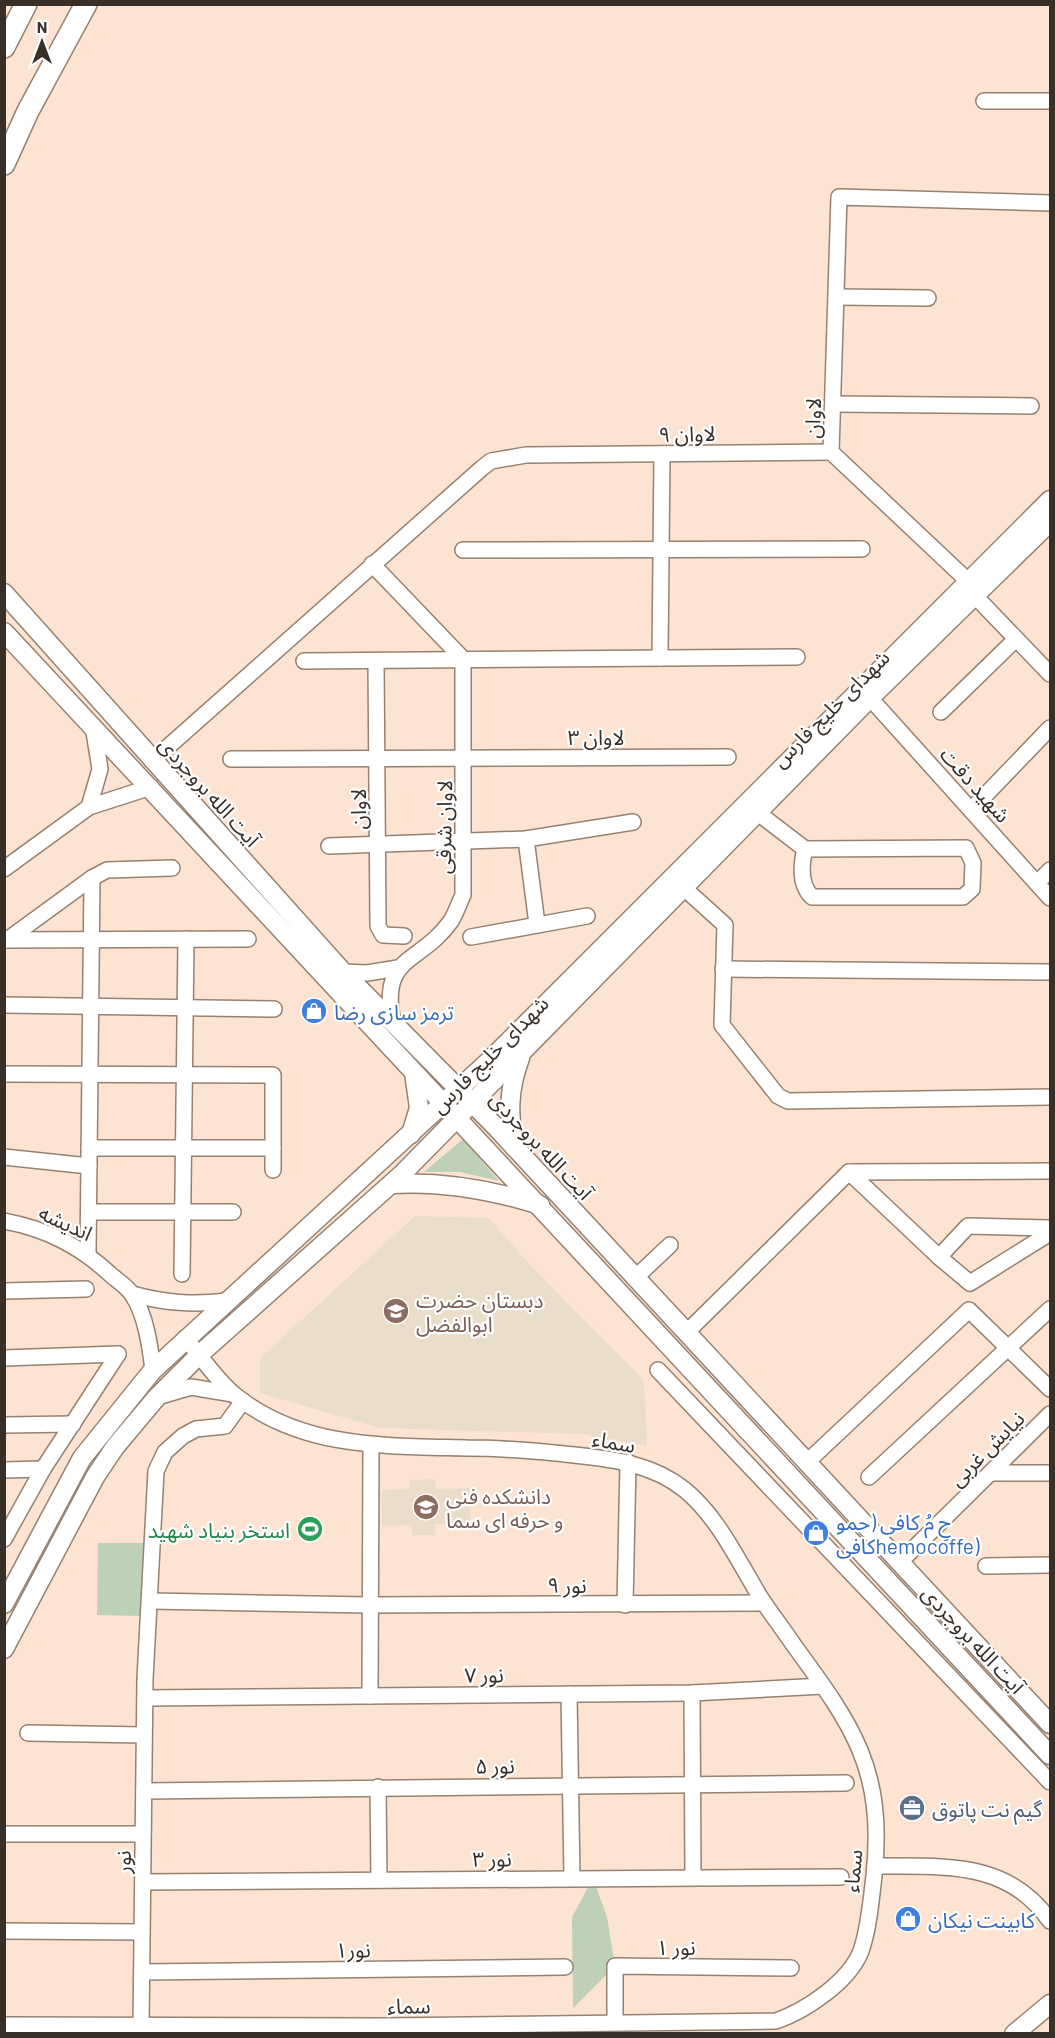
<svg xmlns="http://www.w3.org/2000/svg" width="1055" height="2038" font-family="Barlow,'Noto Sans Arabic',sans-serif">
<style>
.education{fill:#eadeca}
.green{fill:#bed1b8}
.lines{fill:none;stroke-linecap:round;stroke-linejoin:round}
.minor-casing{stroke:#978170;stroke-width:18}
.major-casing{stroke:#978170;stroke-width:21}
.highway-casing{stroke:#978170;stroke-width:24}
.minor{stroke:#fff;stroke-width:15}
.major{stroke:#fff;stroke-width:18}
.highway{stroke:#fff;stroke-width:21}
.labels{text-anchor:middle;dominant-baseline:central;stroke-width:4.5;stroke-linejoin:round;paint-order:stroke}
.street-label{font-size:21px;fill:#382f28;stroke:#fff}
.shop-label{font-size:21px;fill:#366cbe;stroke:#fff;text-anchor:start}
.education-label{font-size:21px;fill:#785e54;stroke:#fff;text-anchor:start}
.leisure-label{font-size:21px;fill:#27864d;stroke:#fff;text-anchor:end}
.service-label{font-size:21px;fill:#4e5e75;stroke:#fff;text-anchor:start}
</style>
<rect width="100%" height="100%" fill="#fde4d2"/>
<g class="education">
<polygon points="415,1216 489,1218 529,1264 644,1380 647,1446 581,1434 380,1428 260,1393 260,1358"/>
<polygon points="435,1479 436,1489 470,1488 471,1524 435,1524 435,1535 412,1535 411,1525 382,1526 382,1490 409,1489 410,1480"/>
</g>
<g class="green">
<polygon points="463,1139 499,1181 460,1172 424,1172"/>
<polygon points="98,1543 145,1543 141,1616 97,1615"/>
<polygon points="593,1878 607,1917 615,1966 573,2008 572,1917"/>
</g>
<g class="lines">
<g class="minor-casing">
<g id="minor">
<polyline points="984,101 1050,101"/>
<polyline points="836,297 928,298"/>
<polyline points="833,404 1031,406"/>
<polyline points="463,550 862,549"/>
<path d="M372,564L463,659V895C459,903 456,913 451,921C420,965 379,954 393,1023"/>
<polyline points="969,582 831,452 839,197 1050,203"/>
<polyline points="976,597 1050,674"/>
<polyline points="660,658 662,454"/>
<polyline points="304,661 797,657"/>
<polyline points="376,661 378,926 383,935 404,936"/>
<polyline points="870,698 1050,898"/>
<polyline points="941,712 1016,639"/>
<polyline points="231,759 728,757"/>
<polyline points="152,761 482,468 491,461 526,455 831,452"/>
<polyline points="89,807 100,769 93,726"/>
<polyline points="971,810 1050,728"/>
<path d="M758,813L805,849L966,848L973,863L972,889L963,897H812C799,884 801,865 805,849"/>
<polyline points="526,839 537,924"/>
<polyline points="329,846 526,839 633,822"/>
<polyline points="4,869 89,807 151,787"/>
<polyline points="1037,883 1050,870"/>
<polyline points="684,888 725,925 722,1025 778,1096 788,1101 1050,1097"/>
<polyline points="471,937 587,916"/>
<polyline points="4,940 248,939"/>
<polyline points="7,940 92,878 107,870 172,868"/>
<polyline points="723,969 1050,972"/>
<polyline points="343,972 367,973 398,968"/>
<polyline points="4,1005 274,1009"/>
<polyline points="4,1074 273,1075 273,1170"/>
<polyline points="89,1148 273,1148"/>
<polyline points="4,1157 89,1166"/>
<polyline points="849,1172 939,1257 968,1226 1050,1228"/>
<polyline points="89,1212 233,1212"/>
<path d="M4,1221C47,1229 80,1246 111,1275C118,1281 127,1287 132,1294C146,1315 150,1346 153,1370"/>
<polyline points="88,1254 92,878"/>
<polyline points="939,1257 970,1283 1050,1233"/>
<polyline points="182,1274 186,939"/>
<polyline points="635,1278 670,1245"/>
<polyline points="4,1291 86,1289"/>
<path d="M132,1294C165,1303 193,1305 227,1301"/>
<polyline points="686,1333 849,1172 1050,1171"/>
<polyline points="4,1358 118,1354"/>
<polyline points="658,1370 1050,1782"/>
<polyline points="157,1397 191,1387 233,1394"/>
<polyline points="4,1425 73,1424"/>
<polyline points="806,1463 969,1310 1050,1389"/>
<polyline points="4,1470 43,1469"/>
<polyline points="991,1473 1050,1473"/>
<polyline points="869,1477 1050,1309"/>
<polyline points="4,1539 43,1469 118,1354"/>
<polyline points="899,1563 1050,1414"/>
<polyline points="986,1566 1050,1565"/>
<polyline points="151,1601 369,1605 764,1603"/>
<polyline points="625,1605 628,1462"/>
<polyline points="692,1693 693,1877"/>
<polyline points="569,1694 572,1878"/>
<polyline points="370,1696 371,1445"/>
<polyline points="145,1698 692,1693 823,1686"/>
<polyline points="28,1733 144,1735"/>
<polyline points="378,1787 379,1880"/>
<polyline points="144,1791 846,1783"/>
<polyline points="4,1834 143,1834"/>
<path d="M875,1866C942,1867 1007,1859 1050,1921"/>
<polyline points="143,1882 841,1877"/>
<polyline points="4,1931 142,1932"/>
<polyline points="142,1972 565,1967"/>
<polyline points="615,2021 615,1966 791,1968"/>
<path d="M4,2025L385,2026L776,2021C805,2011 849,1982 861,1951C869,1928 871,1900 874,1876C885,1769 853,1726 793,1644C783,1629 772,1615 762,1600C739,1563 719,1518 685,1490C653,1464 613,1459 574,1455C538,1451 503,1448 467,1448C387,1446 303,1449 236,1396C216,1380 202,1357 185,1338"/>
<polyline points="141,2025 145,1679 156,1471 165,1452 183,1436 196,1429 225,1426 243,1401"/>
</g>
</g>
<g class="major-casing">
<g id="major">
<polyline points="4,593 343,972 495,1126 1050,1724"/>
<polyline points="4,632 1050,1755"/>
<polyline points="411,1134 419,1108 414,1073"/>
<path d="M515,1148C508,1116 508,1090 520,1058"/>
<path d="M392,1184C443,1181 492,1190 540,1205"/>
<polyline points="4,1604 82,1458 153,1370 488,1062 1050,500"/>
<polyline points="4,1649 95,1477 115,1447 157,1397 200,1354 401,1175 870,698 1050,522"/>
<polyline points="1014,2034 1050,2004"/>
</g>
</g>
<g class="highway-casing">
<g id="highway">
<polyline points="4,47 26,4"/>
<polyline points="4,164 28,111 86,4"/>
</g>
</g>
<use href="#minor" class="minor"/>
<use href="#major" class="major"/>
<use href="#highway" class="highway"/>
</g>
<defs>
<g id="shop-disc" transform="scale(1.35)"><circle r="9.5" fill="#3f7fe0" stroke="#fff"/><path d="M-5-2.5h2.3a2.7 3.5 0 0 1 5.4 0H5L5.5 6h-11ZM-1.5-2.5h3a1.5 2.3 0 0 0-3 0Z" fill="#fff"/></g>
<g id="school-disc" transform="scale(1.35)"><circle r="9.5" fill="#8d6e63" stroke="#fff"/><path d="M0-5L7-2L0 1L-7-2ZM-4 1L0 2.5L4 1V4Q0 6-4 4Z" fill="#fff"/></g>
<g id="university-disc" transform="scale(1.35)"><circle r="9.5" fill="#8d6e63" stroke="#fff"/><path d="M0-5L7-2L0 1L-7-2ZM-4 1L0 2.5L4 1V4Q0 6-4 4Z" fill="#fff"/></g>
<g id="stadium-disc" transform="scale(1.35)"><circle r="9.5" fill="#2e9e5b" stroke="#fff"/><path d="M0-5a6.5 5 0 1 0 0 10a6.5 5 0 1 0 0-10ZM-3.5-1.8h7v3.6h-7Z" fill="#fff"/></g>
<g id="office-disc" transform="scale(1.35)"><circle r="9.5" fill="#5c6f8a" stroke="#fff"/><path d="M-6-3h4V-5.5h4V-3h4V5H-6ZM-1-4.5V-3h2v-1.5ZM-6 0V1H6V0Z" fill="#fff"/></g>
</defs>
<g fill-rule="evenodd">
<use href="#shop-disc" x="314" y="1011"/>
<use href="#school-disc" x="396" y="1311"/>
<use href="#university-disc" x="426" y="1507"/>
<use href="#stadium-disc" x="310" y="1529"/>
<use href="#shop-disc" x="816" y="1533"/>
<use href="#office-disc" x="912" y="1808"/>
<use href="#shop-disc" x="908" y="1919"/>
</g>
<g class="labels">
<g class="street-label">
<text transform="translate(812 418) rotate(-88)">لاوان</text>
<text transform="translate(687 433) rotate(-1)">لاوان ۹</text>
<text transform="translate(830 708) rotate(-45)">شهدای خلیج فارس</text>
<text x="596" y="736">لاوان ۳</text>
<text transform="translate(976 784) rotate(48)">شهید دقت</text>
<text transform="translate(210 791) rotate(48)">آیت الله بروجردی</text>
<text transform="translate(357 809) rotate(-90)">لاوان</text>
<text transform="translate(443 827) rotate(-89)">لاوان شرقی</text>
<text transform="translate(489 1054) rotate(-45)">شهدای خلیج فارس</text>
<text transform="translate(542 1145) rotate(47)">آیت الله بروجردی</text>
<text transform="translate(66 1222) rotate(25)">اندیشه</text>
<text transform="translate(614 1441) rotate(10)">سماء</text>
<text transform="translate(986 1448) rotate(-45)">نیایش غربی</text>
<text x="567" y="1584">نور ۹</text>
<text transform="translate(974 1639) rotate(47)">آیت الله بروجردی</text>
<text transform="translate(484 1674) rotate(-1)">نور ۷</text>
<text transform="translate(495 1765) rotate(-1)">نور ۵</text>
<text transform="translate(492 1858) rotate(-1)">نور ۳</text>
<text transform="translate(122 1862) rotate(-89)">نور</text>
<text transform="translate(852 1871) rotate(-85)">سماء</text>
<text x="676" y="1946">نور ۱</text>
<text transform="translate(353 1949) rotate(-1)">نور۱</text>
<text transform="translate(409 2005) rotate(-1)">سماء</text>
</g>
<g class="shop-label">
<text x="334" y="1011">ترمز سازی رضا</text>
<text x="836" y="1521">حِ مُ کافی (حمو<tspan x="836" dy="24">کافیhemocoffe)</tspan></text>
<text x="928" y="1919">کابینت نیکان</text>
</g>
<g class="education-label">
<text x="416" y="1299">دبستان حضرت<tspan x="416" dy="24">ابوالفضل</tspan></text>
<text x="446" y="1495">دانشکده فنی<tspan x="446" dy="24">و حرفه ای سما</tspan></text>
</g>
<g class="leisure-label">
<text x="290" y="1529">استخر بنیاد شهید</text>
</g>
<g class="service-label">
<text x="932" y="1808">گیم نت پاتوق</text>
</g>
</g>
<rect width="1055" height="2038" fill="none" stroke="#382f28" stroke-width="12"/>
<g transform="translate(42 42)" stroke="#ffffff" stroke-width="4.5" paint-order="stroke">
<path d="M0-4.5L10 22L0 15L-10 22Z" fill="#382f28"/>
<text y="-9" font-size="16" font-weight="bold" text-anchor="middle" fill="#382f28">N</text>
</g>
</svg>
